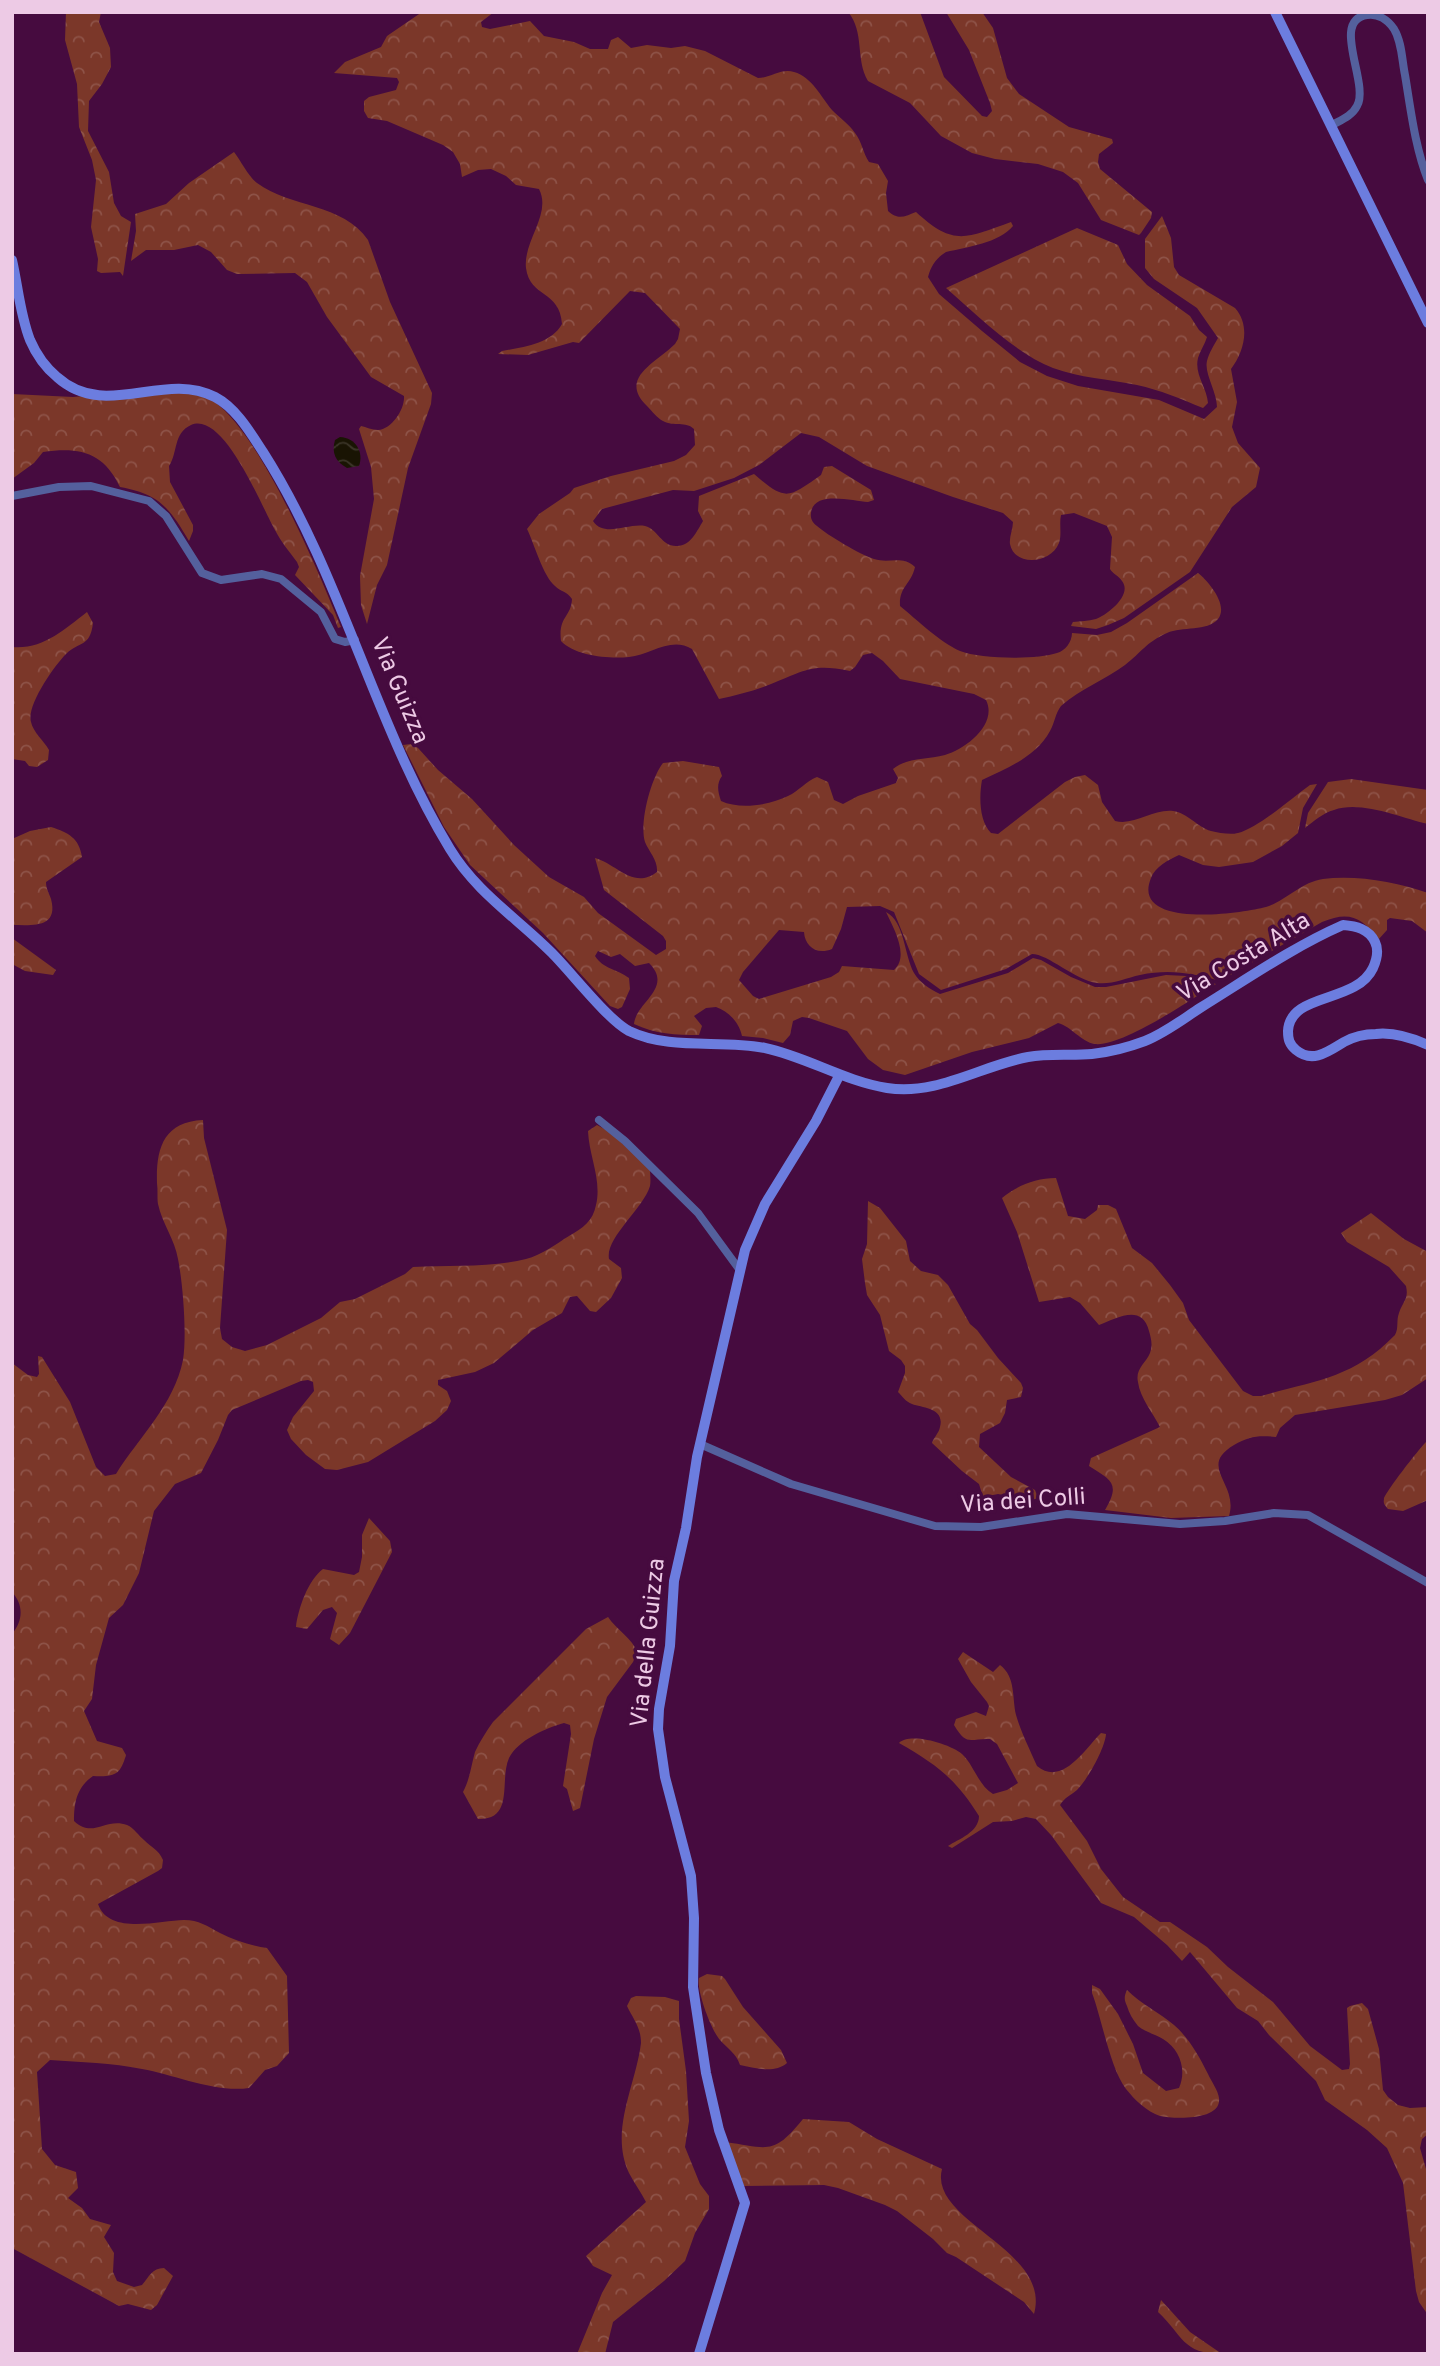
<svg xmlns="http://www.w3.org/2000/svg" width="1440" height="2366" font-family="Overpass,sans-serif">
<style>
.forest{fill:url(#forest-crowns)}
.water{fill:url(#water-waves)}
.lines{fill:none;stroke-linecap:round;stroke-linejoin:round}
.street{stroke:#54609d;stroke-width:8}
.secondary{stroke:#6c7ddf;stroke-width:10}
.labels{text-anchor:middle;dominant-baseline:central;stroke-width:7;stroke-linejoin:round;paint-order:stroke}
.street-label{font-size:24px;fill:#edcae5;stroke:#460b3f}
</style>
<defs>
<pattern id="forest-crowns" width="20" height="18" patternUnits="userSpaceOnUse" patternTransform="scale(1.75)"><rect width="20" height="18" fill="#7b3729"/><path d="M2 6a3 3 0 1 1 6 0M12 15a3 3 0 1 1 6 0" fill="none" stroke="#8e5348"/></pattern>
<pattern id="water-waves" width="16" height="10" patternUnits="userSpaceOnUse" patternTransform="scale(1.75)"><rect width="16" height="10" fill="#191403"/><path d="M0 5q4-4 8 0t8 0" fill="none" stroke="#3b3528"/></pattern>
</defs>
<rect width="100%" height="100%" fill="#460b3f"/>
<g class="forest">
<polygon points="66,12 101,12 99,22 110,48 111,67 102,84 89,101 88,131 109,172 114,203 121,216 131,222 123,276 120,272 101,273 97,271 98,259 91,227 96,180 92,160 79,127 77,84 65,40"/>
<path d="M422,12H494L481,22L482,27L490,29L530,21L544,36L574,42L590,49H608L611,40L618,37L631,48L647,45L671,48L685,46L705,51L758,78C771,78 781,68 794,72C812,77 821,97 832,110C840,118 849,124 855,133C862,142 863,153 869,162L878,164L888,181L886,193L888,211C898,220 904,217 916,212C954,247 966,238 1011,222L1013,226C999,243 967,247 946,252C936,258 931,266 928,277L939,294L982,331L1020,362L1047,376L1078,386L1159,400L1204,419L1217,407C1217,392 1204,373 1207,361C1209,353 1214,345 1218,338L1197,308L1154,279L1145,268V239L1162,216L1171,238L1174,267L1179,275L1235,308C1251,326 1244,352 1231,369L1237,402L1232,427L1238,443L1260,468L1256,487L1232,507L1190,572L1124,618L1108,625L1096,629L1071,626L1073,622C1081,621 1088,621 1096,619C1107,615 1133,595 1122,581C1119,576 1113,574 1110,569L1112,537L1107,526L1074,513L1061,515C1059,524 1062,534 1059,543C1050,565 1014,566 1010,544C1009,537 1013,529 1013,522L1003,513L953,497L867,466L819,437L801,433L759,465L734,478L694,491L673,490L602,509L593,521C604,538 628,523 645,526C658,529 661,546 676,546C690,547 697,531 703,521L698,511L699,496L754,474C786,502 788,498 821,475L824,467L832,466L871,490L874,500L868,502C853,501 813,490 811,513C810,519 813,523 817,526C827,535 861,555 874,559C889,564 902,555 915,567C911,585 899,586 900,606C917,620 940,642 960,651C980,659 1036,660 1057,653C1065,651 1072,642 1072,633L1097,635L1111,632L1127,623L1198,573C1208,581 1229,605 1218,619C1207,632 1182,626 1167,633C1145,643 1142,652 1125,665C1105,680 1080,689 1061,706C1055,714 1055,722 1050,731C1036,757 1007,768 982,780C979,796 979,821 991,833L998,834L1065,782L1075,777L1085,775L1098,785L1102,802L1115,821C1135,826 1152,809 1173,811C1188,813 1197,827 1211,831C1219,833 1231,835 1238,833C1258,828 1292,798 1310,785L1317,784L1303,808L1298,833L1282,846L1253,862L1219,867L1203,865L1179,855C1168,860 1155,867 1151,878C1130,929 1240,914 1266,907C1286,901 1301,882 1323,879C1357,875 1396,882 1428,893V933L1412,921L1390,918L1387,920V930L1378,940C1362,916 1348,911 1322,922L1220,981C1192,973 1169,969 1140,975C1126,978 1111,985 1097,983C1075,980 1048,954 1032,954L1006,969L941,990L919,974L894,912L880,906L847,907L841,929L832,949C817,955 805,947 804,932L779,930L743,972L739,980L753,996L759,999L831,977L839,972L842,966L894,970C910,956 893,927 886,912C905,922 904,955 914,973C919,982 931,990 940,994L1008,973L1033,958L1041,960L1071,977L1095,987H1106L1166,975L1186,976L1216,984C1192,999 1122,1047 1095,1044C1081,1042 1071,1026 1058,1023L1029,1038L972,1052L905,1075L883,1070L868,1059L847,1031L809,1018L802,1017L793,1021L790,1035L783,1043L763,1038L742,1036C739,1022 729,1012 716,1007L706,1008L694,1016L702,1026L699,1035C676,1035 655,1034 634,1024C636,1002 674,988 649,963L635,966L620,954L611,957L598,951L595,956C603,969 617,969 629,978L630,989L622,1007L618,1009L610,1006L543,933L470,865L444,827L403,745L411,744L418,748L438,770L472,799L514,845L549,877L584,897L598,913L656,955L666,949V941L663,936L604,890L595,858C617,864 633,890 657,872C658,860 649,852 645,842C639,823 651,778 663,763L683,761L719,767L722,776C716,784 718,792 721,801C740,810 770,805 788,796C799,791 806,781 817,777L828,782L834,800L843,804L858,796L896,783L898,778L893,769C908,757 927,760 945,755C966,749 998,724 986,700L974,694L900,679L883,661L872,653L863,655L855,667L850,671C812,663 804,671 771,684C754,691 737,695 719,699L692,649C671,636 650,655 629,657C609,659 575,656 561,641C558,616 571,618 572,599C567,591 561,592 555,586C543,576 534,543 527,529L539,514L570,493L574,488L611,476L674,461L686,455L695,445L694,429C686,421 674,427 663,421C657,418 652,411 647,406C618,378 656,363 675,344L678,339L680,329L645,293L630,291L579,343L573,342L528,355L498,354L502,351C523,347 551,344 562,324C560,290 530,298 526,268C523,241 552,214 539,189L516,185L506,176L491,169L478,170L462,177L460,164L453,152L443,145L387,121L368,118L364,111V101L369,97L396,90L399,82L397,78L334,73L345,62L381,47L387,36Z"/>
<path d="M848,12H920L944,77L982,116L987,117L992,111L990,103L969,50L946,12H982L993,28L1007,78L1019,94L1069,127L1112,139L1113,143L1099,154L1098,162L1100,169L1152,212L1151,218L1141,233L1139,235L1101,220L1078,183L1063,172L1038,164L995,159L972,153L941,136L910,103L868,81C855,59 865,32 848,12Z"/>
<path d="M234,152C241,161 248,176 257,183C290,208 343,203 368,240L390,302L432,393L431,404L408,468L387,565L377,585L367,624L361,605L360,576L374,499L371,467L359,429L361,426C366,427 372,430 378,430C392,429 405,409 404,396L371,377L327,317L307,282L295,273L237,274L227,270L211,252L198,245L174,250H146L131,261L136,231L135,214L166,204L189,183Z"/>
<path d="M1077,228L1118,245L1127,264L1147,285L1190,316L1199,330L1207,337C1205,344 1200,351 1198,358C1194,374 1207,388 1208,403L1203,408C1181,399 1160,390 1137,385C1108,379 1080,378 1053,368C1016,354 976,314 946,288Z"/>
<path d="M148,390C165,391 185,390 201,395C252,409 321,578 341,627L338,628L333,615L295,575L299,567L297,562C289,551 281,542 275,530C263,510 224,410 191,425C173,433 178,453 169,466L170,482L193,525V531L189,541C169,507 159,494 120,487C103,452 80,447 43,452L34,463L12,479V394L73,397Z"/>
<path d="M87,612L93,623C90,648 79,641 66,654C54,666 26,706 31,722C33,732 44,741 49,750L48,760L37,767L29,766L25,761L12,759V647C42,650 64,630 87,612Z"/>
<path d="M1351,779L1428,790V824C1401,818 1361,800 1334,810C1323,813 1314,821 1305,828L1308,813L1328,782Z"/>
<path d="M51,827C69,833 79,838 82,857L46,882C46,889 49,893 51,899C59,929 31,925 12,925V839L30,831Z"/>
<polygon points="12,938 56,970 53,975 25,971 12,964"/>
<path d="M203,1120L204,1138L227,1230L220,1328L222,1339L232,1347L245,1351L267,1345L321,1318L340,1302L355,1299L405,1274L413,1267C450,1265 491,1268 526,1259C542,1255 556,1244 569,1236C583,1228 593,1221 596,1205C602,1180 589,1156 588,1131L597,1125L610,1132L650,1169C650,1174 651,1181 650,1186C643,1209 605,1238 609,1259L621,1268L622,1278L611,1298L596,1312L590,1311L577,1296L570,1297L562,1313L533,1330L494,1363L475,1372L438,1380V1385L447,1391L451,1401L447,1410L435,1421L368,1462L337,1470L325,1469L306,1455L291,1439L287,1430L293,1417L314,1391L313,1382L308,1380L301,1381L232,1410L228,1415L218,1440L201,1473L175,1484L154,1511L139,1573L123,1605L109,1618L96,1665L92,1699L84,1711L97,1741L122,1748L126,1755C120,1775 115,1777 93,1776C77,1787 74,1802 74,1821C93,1839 106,1817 127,1825C134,1828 139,1836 144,1840C152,1848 158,1849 163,1860L162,1868L158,1871L98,1904C109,1936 161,1920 184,1920C199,1920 207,1926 220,1933C234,1940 251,1946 267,1948L287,1976L289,2053L277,2066L265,2070L249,2088C216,2093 175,2075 142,2069C112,2063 81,2062 50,2060L37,2072L42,2149L55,2165L76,2172L78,2188L68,2198L82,2208L90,2219L111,2225L104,2237L114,2253L113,2272L117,2281L134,2287L142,2285C149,2277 152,2268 164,2268L173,2276L157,2305L151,2310L128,2304L119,2306L12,2248V1634C23,1621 24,1605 12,1592V1363L28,1375L37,1377L39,1374L38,1356L42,1357L70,1402L96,1467L105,1476L116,1474C139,1437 174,1405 183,1360C187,1335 183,1284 178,1259C175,1240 162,1223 158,1204C157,1198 158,1190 157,1183C156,1149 163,1122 203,1120Z"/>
<path d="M1056,1178L1068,1216L1085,1219L1097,1210L1098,1205H1108L1116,1209L1132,1248L1152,1263L1170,1285L1183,1303L1189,1320L1243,1391L1253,1396H1261C1316,1380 1352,1379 1395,1335C1399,1328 1396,1321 1399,1313C1403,1301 1409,1299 1406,1286L1389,1267L1347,1242L1341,1233L1371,1213L1404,1239L1428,1252V1378L1402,1395L1385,1400L1295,1415L1280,1428L1276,1437C1259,1435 1249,1436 1234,1445C1197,1467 1239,1483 1229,1516L1171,1518L1105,1510C1121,1483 1111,1480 1089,1466L1091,1458L1160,1427C1153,1413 1140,1398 1138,1382C1135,1369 1146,1363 1150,1353C1153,1345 1151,1338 1149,1331C1142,1303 1117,1318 1099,1325L1080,1303L1070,1297L1039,1302L1017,1232L1002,1198C1018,1185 1036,1178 1056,1178Z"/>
<path d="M868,1201L880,1208L906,1241L910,1261L921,1271L938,1275L948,1285L970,1324L977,1330L998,1358L1021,1383L1023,1388L1021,1397L1007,1400L1005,1413L1000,1423L980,1434L979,1447L1011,1477L1035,1490L1038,1498L1032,1500L998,1494L983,1497L979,1484L962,1471L932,1443C934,1437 939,1433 940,1427C945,1408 923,1408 912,1404C906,1402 902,1396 898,1392L905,1373V1366L901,1360L889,1351L880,1315L867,1295L865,1283L862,1259L867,1244Z"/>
<path d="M1428,1440V1500L1403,1511L1388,1509C1385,1505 1383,1504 1384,1499C1384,1494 1421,1446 1428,1440Z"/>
<path d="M369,1518L390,1541L392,1552L350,1633L339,1645L330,1639L337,1613L332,1607L323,1610L307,1629L296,1627C298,1609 308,1580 323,1569L354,1575L359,1572L362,1557V1535Z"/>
<path d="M608,1617C616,1629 633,1639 637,1652L633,1662L607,1697L594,1739L580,1808L573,1811L567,1789L563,1786L571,1734L570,1725L564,1723C546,1728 518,1740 509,1758C499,1780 515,1820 478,1819L463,1792C470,1779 471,1766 475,1752C480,1741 486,1732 493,1722L586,1629Z"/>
<path d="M963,1652L993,1672L1000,1665C1016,1677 1012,1698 1016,1715C1021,1732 1030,1750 1037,1766C1062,1787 1085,1749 1101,1733L1106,1734C1105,1748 1088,1779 1077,1790C1070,1796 1065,1797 1060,1805L1087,1841L1101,1869L1123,1897L1160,1922H1170L1207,1947L1228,1967L1273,2002L1310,2046L1342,2070L1349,2069L1350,2064L1347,2008L1350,2006L1362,2003L1368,2009L1379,2049L1383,2090L1388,2097L1398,2105L1410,2108L1428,2107V2134L1422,2139L1420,2148L1428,2176V2315L1419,2302L1416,2291L1403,2183L1387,2148L1367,2130L1325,2100L1316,2081L1269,2035L1258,2021L1237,2008L1190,1952L1182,1961L1167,1945L1134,1917L1101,1903L1051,1835L1036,1819L1026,1817L1012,1821L993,1822L952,1848L948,1846C959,1839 979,1832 979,1816C956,1779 936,1764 899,1743C910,1732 950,1744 962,1754C974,1765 978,1785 993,1794L1007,1790L1018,1783L997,1744L990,1739C970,1738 967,1747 954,1725L956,1719L976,1712L986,1716L989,1706L987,1702L971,1682L958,1659Z"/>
<path d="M707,1974L722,1976L725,1979L743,2007L781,2050L787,2063C774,2074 756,2068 740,2065C736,2053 728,2049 720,2040C711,2030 696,1989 699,1978Z"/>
<path d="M1092,1985L1100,1989L1118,2014L1133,2044L1143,2073L1166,2091L1179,2088C1187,2070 1180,2049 1163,2039C1155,2034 1145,2032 1138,2026C1133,2020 1129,2013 1127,2006C1124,2000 1124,1996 1127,1990C1142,2005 1159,2012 1174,2025C1189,2038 1199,2056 1208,2074C1211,2081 1218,2090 1219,2098C1222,2121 1174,2119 1160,2116C1147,2112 1134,2099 1126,2089C1110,2068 1102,2019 1092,1993Z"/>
<path d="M636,1996L665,1997L679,2001V2019L686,2071L689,2121L685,2147L700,2184L709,2196V2209L695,2233L685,2261L664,2281L613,2322L605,2354H577L602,2293L612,2275L593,2266L586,2256L646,2202C641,2192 634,2183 629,2173C609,2131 636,2085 641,2043C641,2027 633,2019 627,2006L631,1998Z"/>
<path d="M803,2119L849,2122L877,2139L942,2169C928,2222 1052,2249 1034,2314L1024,2302L956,2257L947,2253L933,2239L897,2211L885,2205L838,2188L824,2185L744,2186L725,2142C769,2148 773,2156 803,2119Z"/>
<path d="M1161,2300L1190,2332L1222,2354C1182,2354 1183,2335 1158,2312Z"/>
</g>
<path class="water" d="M340,437C356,438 364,452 359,466L347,468C336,462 331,453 335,440Z"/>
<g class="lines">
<g class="street">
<path d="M1332,125C1341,120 1352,116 1357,106C1370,84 1330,20 1367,15C1378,13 1388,20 1394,29C1402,42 1402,61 1405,75C1411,111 1415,147 1428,180"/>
<polyline points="12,496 59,487 91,486 149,501 166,516 202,573 221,580 262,574 281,579 321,612 335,639 345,642 355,640"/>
<polyline points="599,1120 625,1141 698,1213 739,1269"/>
<polyline points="700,1444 791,1484 935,1526 981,1527 1067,1514 1180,1524 1225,1521 1274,1513 1308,1515 1428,1583"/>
</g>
<g class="secondary">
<polyline points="1275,12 1428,323"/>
<path d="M12,260C18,286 20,315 30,340C36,354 45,367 57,377C106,421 163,370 215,397C236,408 250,432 263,452C342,576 374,724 450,849C476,892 517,918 552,953C571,972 608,1020 629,1031C671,1051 721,1039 765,1048C807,1057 844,1081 887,1088C937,1096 980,1066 1028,1057C1050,1053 1071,1056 1092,1054C1110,1052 1129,1047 1145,1041C1165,1033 1183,1019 1200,1008C1247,979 1293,947 1343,925C1356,926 1369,929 1375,942C1379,950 1377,959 1373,968C1356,1004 1290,992 1288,1031C1288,1039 1289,1044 1296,1050C1313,1064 1329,1051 1344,1042C1353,1037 1366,1034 1376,1034C1393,1032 1412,1038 1428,1045"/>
<polyline points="699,2354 745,2203 719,2130 706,2073 693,1987 694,1918 691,1876 665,1777 658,1729 659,1709 670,1646 674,1581 686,1528 697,1457 745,1250 765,1204 816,1121 839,1076"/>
</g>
</g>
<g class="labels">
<g class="street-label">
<text transform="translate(399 691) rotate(67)">Via Guizza</text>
<text transform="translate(1244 958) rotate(-31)">Via Costa Alta</text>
<text transform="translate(1023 1502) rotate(-4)">Via dei Colli</text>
<text transform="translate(649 1643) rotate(-84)">Via della Guizza</text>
</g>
</g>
<rect width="1440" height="2366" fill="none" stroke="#edcae5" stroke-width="28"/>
</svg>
